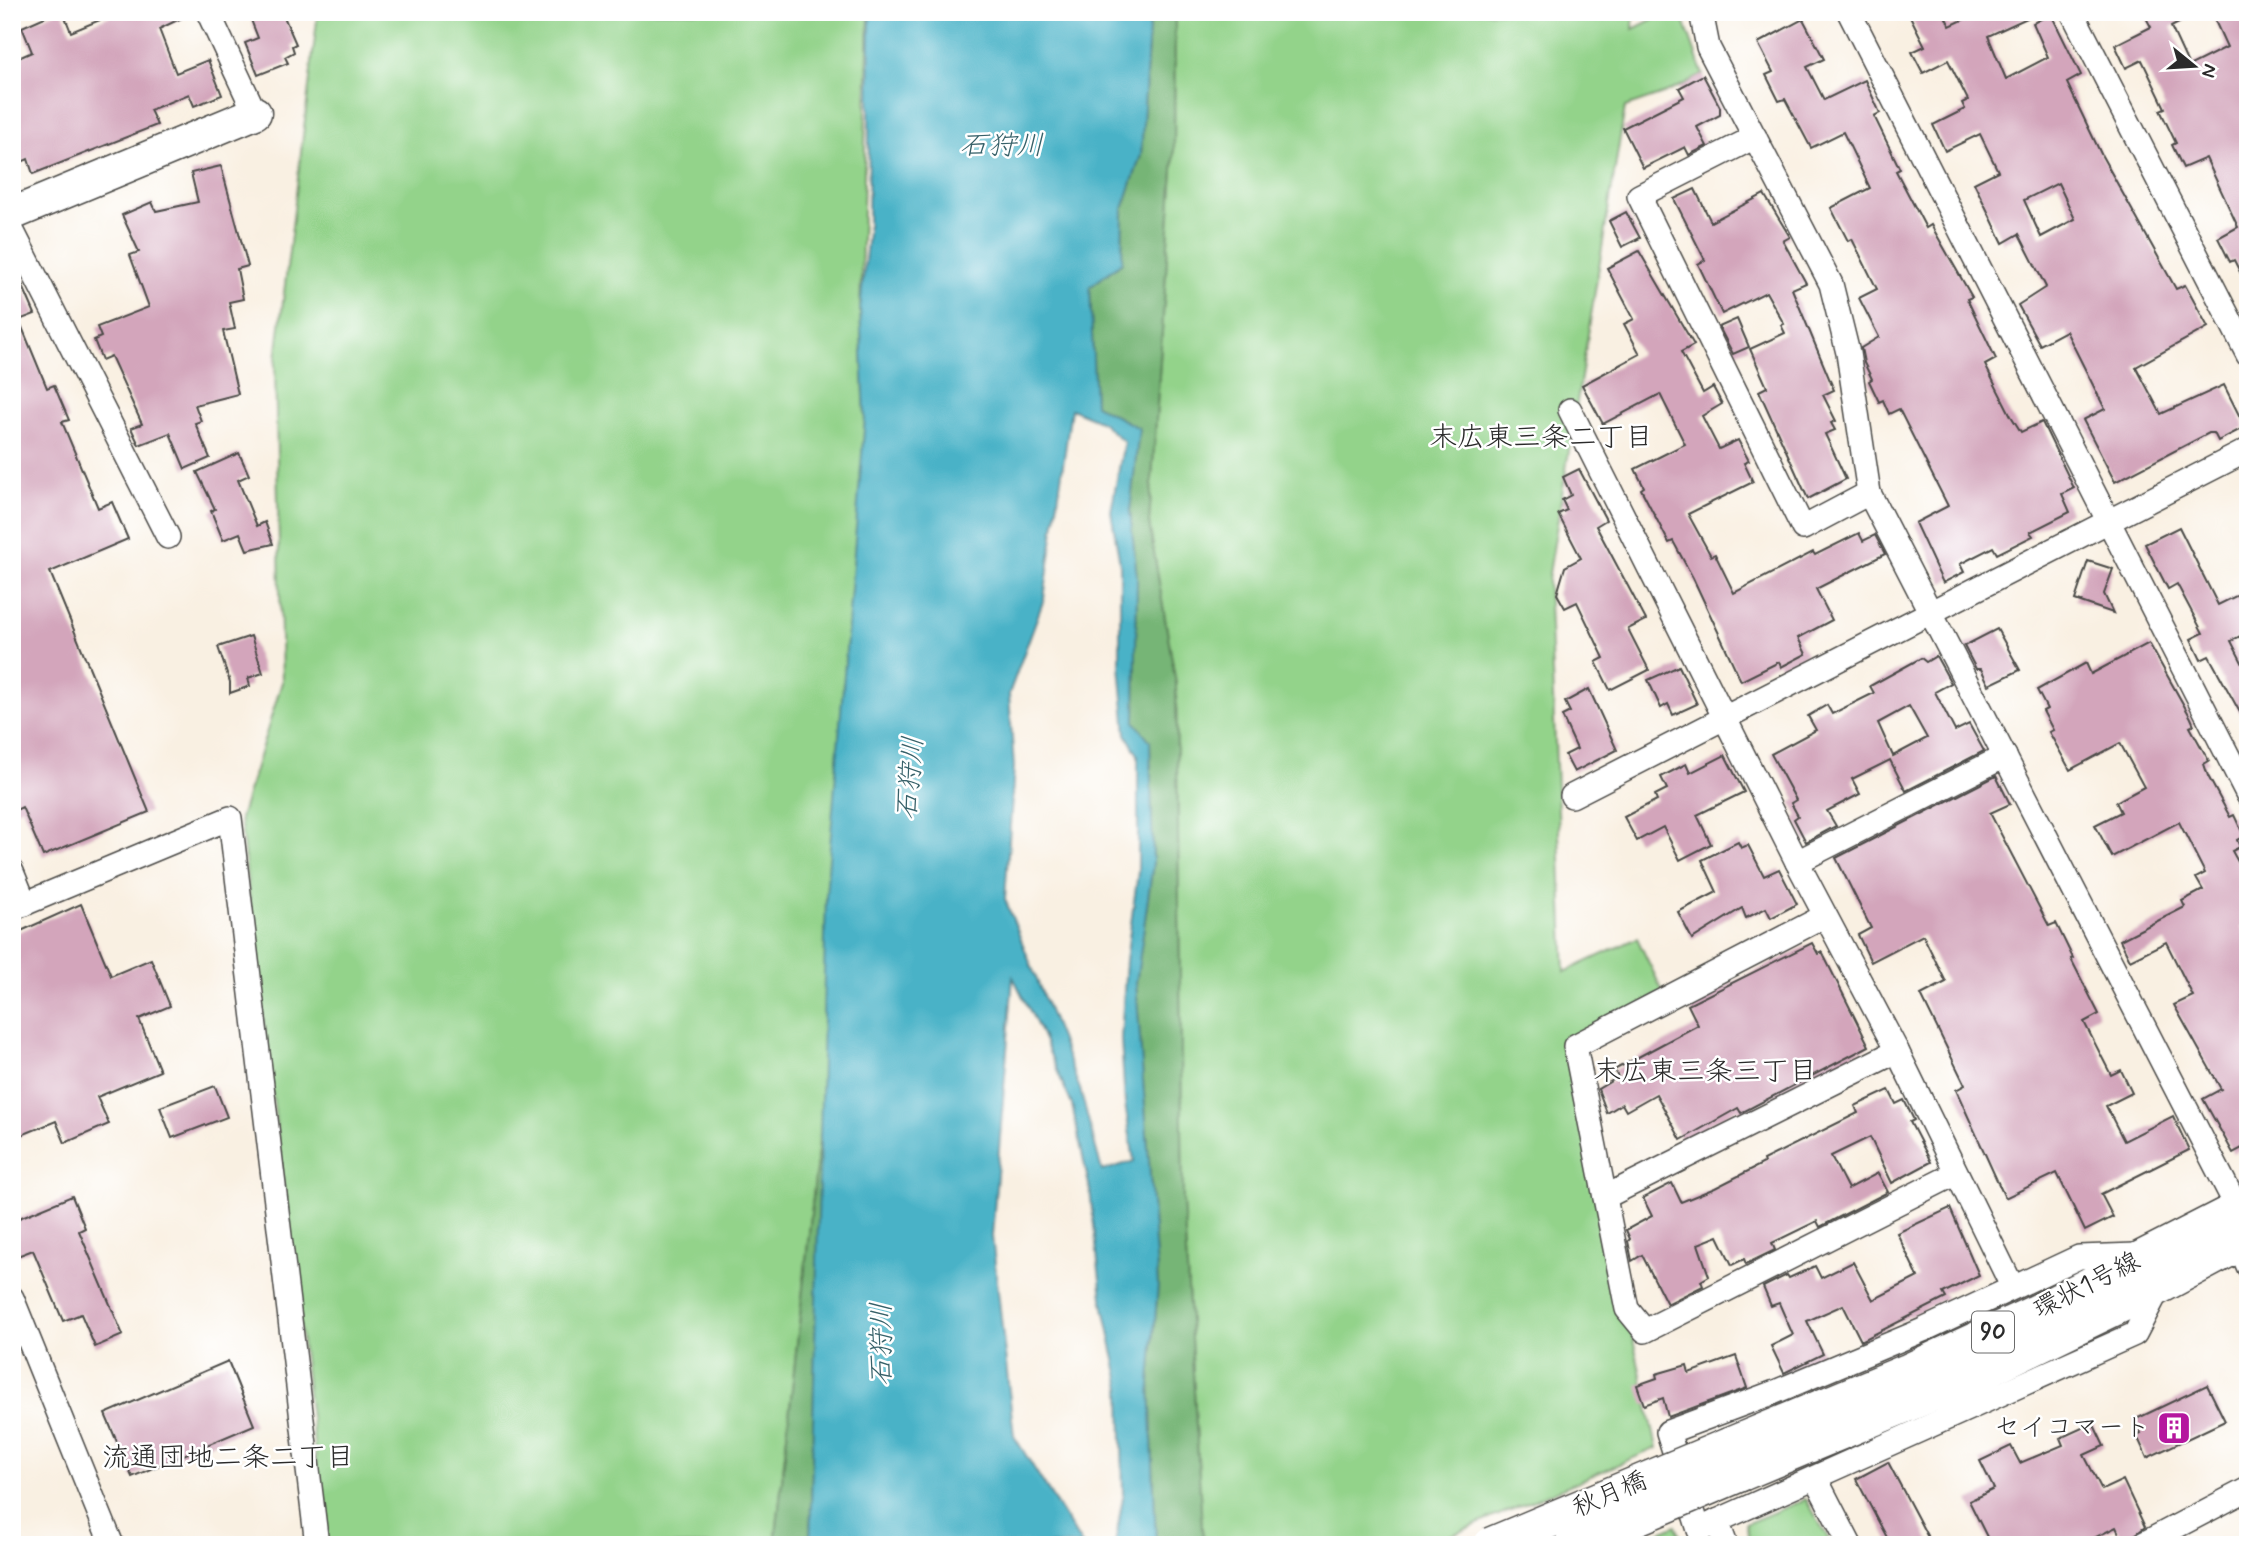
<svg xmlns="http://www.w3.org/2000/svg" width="2260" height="1557" font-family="Mynerve,'Klee One',sans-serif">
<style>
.green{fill:#93d38a;stroke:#5f7f5a;stroke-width:2}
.forest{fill:#76b576;stroke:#507050;stroke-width:2}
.water{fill:#49b2c7;stroke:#3a6e79;stroke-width:2;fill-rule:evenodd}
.building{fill:#d3a5bb;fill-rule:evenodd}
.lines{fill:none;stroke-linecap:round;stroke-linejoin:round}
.street-casing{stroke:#4a4946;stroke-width:26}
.secondary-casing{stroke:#4a4946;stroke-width:35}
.primary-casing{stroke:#4a4946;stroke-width:38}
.street{stroke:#fff;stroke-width:23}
.secondary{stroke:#fff;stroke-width:32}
.primary{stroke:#fff;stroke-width:35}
.primary-bridge-casing{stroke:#4a4946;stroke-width:38;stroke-linecap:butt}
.primary-bridge{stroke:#fff;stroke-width:35}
.labels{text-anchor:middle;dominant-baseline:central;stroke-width:5;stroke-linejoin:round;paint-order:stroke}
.shield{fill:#fff;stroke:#6b6b6b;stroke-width:2}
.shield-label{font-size:24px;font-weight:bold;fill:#2b2b2b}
.street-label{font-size:26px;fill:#2b2b2b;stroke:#fff}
.poi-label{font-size:26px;fill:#2b2b2b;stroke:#fff;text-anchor:end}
.water-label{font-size:28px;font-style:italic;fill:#376169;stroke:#fff}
.neighbourhood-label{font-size:28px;fill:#2b2b2b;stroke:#fff}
</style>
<rect width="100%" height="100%" fill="#fff"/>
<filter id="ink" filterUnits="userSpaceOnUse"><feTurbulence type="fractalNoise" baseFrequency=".0143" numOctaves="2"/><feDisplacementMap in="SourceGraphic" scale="14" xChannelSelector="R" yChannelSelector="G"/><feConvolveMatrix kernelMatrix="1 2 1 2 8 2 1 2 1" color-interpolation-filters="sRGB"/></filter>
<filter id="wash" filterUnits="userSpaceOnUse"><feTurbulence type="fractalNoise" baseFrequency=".00686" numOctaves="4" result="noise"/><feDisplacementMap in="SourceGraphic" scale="28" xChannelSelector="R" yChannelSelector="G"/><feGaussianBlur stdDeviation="1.57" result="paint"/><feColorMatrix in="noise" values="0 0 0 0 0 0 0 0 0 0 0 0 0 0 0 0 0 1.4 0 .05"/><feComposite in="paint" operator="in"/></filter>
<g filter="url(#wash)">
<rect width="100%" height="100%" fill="#f9f0e2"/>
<g class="green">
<polygon points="318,12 869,12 860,309 865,417 821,1123 775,1545 326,1545 240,818 282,682 275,367"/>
<polygon points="1175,12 1634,12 1633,29 1667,12 1681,12 1703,75 1666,93 1625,107 1548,580 1565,972 1637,938 1663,992 1568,1045 1657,1448 1428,1545 1203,1545 1183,1201 1176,684 1149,523 1174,155"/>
<polygon points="1806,1499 1832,1545 1751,1545 1745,1524"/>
<polygon points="1676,1525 1683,1545 1631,1545"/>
</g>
<g class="forest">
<polygon points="1150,12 1175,12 1174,155 1149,523 1176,684 1183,1201 1203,1545 1156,1545 1150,1382 1158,1285 1136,983 1153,863 1150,741 1135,722 1137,577 1130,512 1139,428 1095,405 1090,287 1122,262 1123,209 1141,155"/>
<polygon points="821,1123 810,1545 775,1545"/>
</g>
<path class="water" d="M870,12H1150L1141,155L1123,209L1122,262L1090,287L1095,405L1139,428L1130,512L1137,577L1135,722L1150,741L1153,863L1136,983L1158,1285L1150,1382L1156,1545H1115L1123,1497L1121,1388L1102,1298L1090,1190L1072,1105L1041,1033L1013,977L992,1236L1014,1436L1082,1545H810L826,895L865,417L860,309L868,232ZM1071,409L1102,422L1124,442L1111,511L1120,564V665L1126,734L1138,755V872L1126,960L1121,1039L1125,1104L1134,1161L1102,1171L1080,1089L1005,899L1014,767L1009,694L1044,599Z"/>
<g id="blocks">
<g class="building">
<polygon points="56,12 63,12 71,32 119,12 194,12 159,29 176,73 208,60 222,95 194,106 189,94 150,110 157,125 33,174 28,159 17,164 12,153 12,61 32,52 22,27"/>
<polygon points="248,12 282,12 296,44 292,46 294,52 285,57 288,63 258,75 245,43 258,38"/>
<path d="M1908,12H1943L1950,26L1980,12H2040L1988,36L2006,79L2048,57L2033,23L2051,14L2081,75L2067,83L2102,156L2176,289L2185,285L2208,327L2136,367L2161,414L2224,385L2245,427L2218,441L2214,433H2209L2115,482L2083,420L2105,409L2066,331L2040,345L2018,305L2046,287L2019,234L2003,243L1974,183L1998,171L1980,134L1945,151L1933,125L1965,109L1962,103L1968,100L1948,60L1923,73L1912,52L1925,46ZM2058,183L2075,219L2041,237L2024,200Z"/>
<polygon points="2143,12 2200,12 2171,27 2189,66 2227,47 2211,12 2242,12 2248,24 2248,288 2234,260 2230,262 2218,238 2238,227 2206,158 2183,168 2172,145 2176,143 2160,110 2165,108 2142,60 2126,68 2115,45 2151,27"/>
<polygon points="1803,19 1824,59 1807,67 1824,100 1865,80 1880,113 1874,116 1900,169 1896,171 1926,228 1931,225 1972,297 1967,299 1996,359 1985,365 2011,416 2021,432 2042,422 2074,488 2062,494 2070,512 2030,532 2033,536 1997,554 1993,547 1960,564 1964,572 1943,583 1915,523 1948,506 1899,409 1889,414 1883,400 1879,402 1869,381 1872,379 1864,363 1861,348 1879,337 1859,298 1877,289 1852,239 1848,241 1831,208 1870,188 1843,132 1811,148 1785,99 1779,101 1766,75 1773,72 1758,43"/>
<polygon points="1703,75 1720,107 1720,115 1697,127 1707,146 1689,155 1685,147 1643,168 1623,128 1684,97 1679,88"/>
<polygon points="221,166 248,266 237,269 243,299 229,302 235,329 223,331 238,394 195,405 201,421 195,423 210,458 185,469 170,433 139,445 131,428 142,424 111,356 102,360 94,340 101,337 97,327 149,307 130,255 139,252 122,215 152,202 156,211 198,202 191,173"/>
<polygon points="1695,189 1711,222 1764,194 1790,237 1783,241 1806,283 1792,289 1834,390 1823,395 1836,421 1831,423 1835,430 1825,434 1846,479 1808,499 1759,391 1767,387 1750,349 1785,333 1781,325 1784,324 1766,292 1722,314 1698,264 1705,260 1674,199"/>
<polygon points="1626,212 1640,238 1622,247 1609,221"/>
<polygon points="1639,251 1694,345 1681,352 1703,393 1713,387 1722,404 1702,416 1719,449 1738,440 1749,461 1744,463 1753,482 1688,514 1711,556 1715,554 1734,593 1813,552 1815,555 1859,533 1863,541 1875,535 1885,554 1816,589 1832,620 1798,638 1806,654 1781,667 1779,662 1741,681 1693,578 1673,541 1669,543 1641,489 1644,487 1635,469 1685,444 1660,394 1603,424 1582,385 1640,354 1624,324 1634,319 1607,268"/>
<polygon points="12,261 35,314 19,320 47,388 54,385 69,420 62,422 98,508 112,502 128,539 50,572 149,812 43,856 22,807 12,812"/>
<polygon points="1737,319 1749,347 1733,354 1719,327"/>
<polygon points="239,453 249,475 238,480 257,526 265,522 273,544 247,550 240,533 223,540 211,511 215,509 197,472"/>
<polygon points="1579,469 1606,520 1596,526 1646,620 1628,629 1649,670 1610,690 1596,662 1604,658 1577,602 1565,608 1557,594 1565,567 1581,558 1558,514 1567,510 1562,500 1571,495 1563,477"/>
<polygon points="2179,527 2218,605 2248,590 2248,632 2231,641 2248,674 2248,727 2209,656 2201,660 2191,639 2203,633 2177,584 2168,589 2145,544"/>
<polygon points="2088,561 2113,569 2104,594 2113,613 2075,600"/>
<polygon points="1997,629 2020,670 1989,685 1981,669 1976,669 1964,646"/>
<polygon points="251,636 263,673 248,678 250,686 230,693 230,682 218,647"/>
<polygon points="2149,643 2191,718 2194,725 2190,727 2209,761 2204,764 2208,776 2230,817 2234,815 2244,836 2237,840 2240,847 2232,851 2248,880 2248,923 2241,926 2248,940 2248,1145 2233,1153 2203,1099 2221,1089 2174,1005 2193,996 2166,942 2130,960 2120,940 2185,907 2182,901 2203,890 2196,878 2205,873 2179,822 2112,857 2095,825 2121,812 2116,802 2144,787 2120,743 2070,770 2049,732 2053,730 2043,711 2047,709 2037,690 2086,663 2091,674"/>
<path d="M1936,656L1951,683L1935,692L1955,731L1969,724L1984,751L1906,791L1890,760L1852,779L1860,794L1827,811L1836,826L1806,842L1794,819L1798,816L1791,803L1796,800L1771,754L1816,730L1808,716L1827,705L1832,714L1874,693L1870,686L1921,658L1926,662ZM1909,706L1927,738L1893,756L1878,723Z"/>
<polygon points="1679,666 1697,704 1673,715 1668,704 1661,708 1648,680"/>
<polygon points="1589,689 1617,750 1574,772 1565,755 1577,749 1562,716 1570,712 1565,702"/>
<polygon points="1725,755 1744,792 1697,815 1711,844 1680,860 1663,827 1637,841 1624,817 1657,800 1655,795 1667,789 1661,777 1686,764 1690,773"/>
<polygon points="1996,776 2010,804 1990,813 2049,926 2056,923 2073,958 2071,959 2099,1014 2084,1022 2111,1075 2121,1070 2132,1093 2106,1106 2124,1141 2173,1116 2189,1150 2101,1194 2113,1217 2085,1231 2057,1173 2005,1198 1956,1090 1965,1085 1921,995 1946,982 1923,935 1871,962 1858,935 1871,928 1836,858"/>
<polygon points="1738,842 1741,848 1748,845 1764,876 1779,869 1797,904 1771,918 1766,908 1746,918 1742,908 1692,939 1678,912 1717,892 1702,860"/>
<polygon points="81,904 111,976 151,959 170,1006 139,1019 160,1071 97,1097 109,1124 65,1143 56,1121 12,1139 12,935"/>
<polygon points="1812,943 1818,954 1822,952 1869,1046 1741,1113 1738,1108 1681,1140 1656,1094 1626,1111 1622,1104 1607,1113 1598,1089 1618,1077 1614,1070 1698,1025 1688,1005"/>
<polygon points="215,1086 227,1117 172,1138 160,1107"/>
<polygon points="1889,1090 1896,1104 1904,1100 1914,1120 1910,1122 1931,1162 1892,1183 1870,1137 1831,1156 1848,1189 1878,1173 1888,1192 1820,1227 1817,1221 1772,1243 1775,1250 1746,1264 1744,1259 1732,1265 1718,1236 1698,1244 1709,1276 1701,1281 1703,1286 1667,1304 1642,1255 1632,1261 1628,1241 1630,1239 1626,1230 1652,1216 1643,1198 1672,1183 1681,1202 1715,1188 1764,1163 1763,1160 1858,1113 1855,1106"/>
<polygon points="72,1196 85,1228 79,1231 123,1335 95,1347 81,1314 63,1321 33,1250 12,1258 12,1221"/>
<polygon points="1950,1208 1979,1275 1943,1293 1946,1298 1861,1341 1843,1305 1807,1321 1823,1354 1784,1373 1771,1346 1793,1335 1779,1303 1771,1306 1763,1287 1787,1275 1789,1278 1815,1266 1821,1278 1853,1262 1873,1300 1918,1277 1897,1233"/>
<polygon points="1736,1356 1747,1388 1668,1417 1663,1398 1644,1405 1637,1385 1657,1378 1656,1374 1687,1365 1689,1373"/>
<polygon points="228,1361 254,1425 132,1477 105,1414"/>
<polygon points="2207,1385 2225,1421 2147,1458 2137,1436 2141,1434 2134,1420"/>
<polygon points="2093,1423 2104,1446 2084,1455 2102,1490 2123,1480 2145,1527 2124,1544 2116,1527 2080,1545 1991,1545 1969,1501 1994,1489 1980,1461 2011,1446 2020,1463 2063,1445 2060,1438"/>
<polygon points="1888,1462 1932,1545 1891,1545 1856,1479"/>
</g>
</g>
</g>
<g filter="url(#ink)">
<use href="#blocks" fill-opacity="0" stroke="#4a4946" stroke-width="2"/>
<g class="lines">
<g class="street-casing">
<g id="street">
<polyline points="208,12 255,113"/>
<polyline points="1701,12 1708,47 1831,284 1848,353 1869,493 2238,1209 2239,1244 2248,1266"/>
<polyline points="1849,12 2248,795"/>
<polyline points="2072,12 2248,355"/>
<polyline points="1755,137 1639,196 1803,528 1869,493"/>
<polyline points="12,230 168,537"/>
<polyline points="1570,410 1797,862 1897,1051 2012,1286"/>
<polyline points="1572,796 2248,450"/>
<polyline points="1797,862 2005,756"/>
<polyline points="12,872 25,904"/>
<polyline points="12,909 230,818 317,1545"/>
<polyline points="1825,916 1575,1046 1627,1309 1645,1331 1955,1174"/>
<polyline points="1605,1197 1897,1051"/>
<polyline points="12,1298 112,1545"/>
<polyline points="1816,1479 1850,1545"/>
<polyline points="1717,1521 1699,1530 1668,1432 1775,1392 1923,1330 2079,1257 2136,1255"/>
<polyline points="1726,1545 1717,1521 2135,1334 2160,1286"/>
<polyline points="2141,1545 2248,1489"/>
</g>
</g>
<g class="secondary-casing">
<polyline id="secondary" points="12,214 255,113"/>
</g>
<g class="primary-casing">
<g id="primary">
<polyline points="1730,1445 1909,1371 2035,1313 2248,1204"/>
<polyline points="1742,1473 1965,1380 2160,1286 2248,1239"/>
</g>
</g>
<use href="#street" class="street"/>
<use href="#secondary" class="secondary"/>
<use href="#primary" class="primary"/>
<g class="primary-bridge-casing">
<g id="primary-bridge">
<polyline points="1491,1545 1730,1445"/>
<polyline points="1572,1545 1742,1473"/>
</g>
</g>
<use href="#primary-bridge" class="primary-bridge"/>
</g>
</g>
<defs>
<g id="building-square" transform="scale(1.75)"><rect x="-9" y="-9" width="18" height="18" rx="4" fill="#b5179e" stroke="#fff"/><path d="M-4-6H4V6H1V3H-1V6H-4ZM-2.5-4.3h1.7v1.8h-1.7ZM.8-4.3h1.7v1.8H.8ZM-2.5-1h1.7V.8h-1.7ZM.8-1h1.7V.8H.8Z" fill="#fff"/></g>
</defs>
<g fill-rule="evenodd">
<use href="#building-square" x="2174" y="1428"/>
</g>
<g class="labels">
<rect class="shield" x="1972" y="1311.5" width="42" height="41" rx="5"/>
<g class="shield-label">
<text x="1993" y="1332">90</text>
</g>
<g class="street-label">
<text transform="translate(2087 1286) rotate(-27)">環状1号線</text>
<text transform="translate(1610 1495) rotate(-23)">秋月橋</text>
</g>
<g class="poi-label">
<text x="2150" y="1428">セイコマート</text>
</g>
<g class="water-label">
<text x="1002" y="146">石狩川</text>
<text transform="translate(911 778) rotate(-85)">石狩川</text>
<text transform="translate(882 1344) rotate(-90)">石狩川</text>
</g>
<g class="neighbourhood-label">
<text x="1541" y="438">末広東三条二丁目</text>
<text x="1705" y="1072">末広東三条三丁目</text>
<text x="228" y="1458">流通団地二条二丁目</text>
</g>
</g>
<rect width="2260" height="1557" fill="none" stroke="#fff" stroke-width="42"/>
<g transform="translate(2194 66) rotate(108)" stroke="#ffffff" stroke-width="5" paint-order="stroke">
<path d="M0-5L12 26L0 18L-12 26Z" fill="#2b2b2b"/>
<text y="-10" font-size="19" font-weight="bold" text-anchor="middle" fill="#2b2b2b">N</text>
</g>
</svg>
